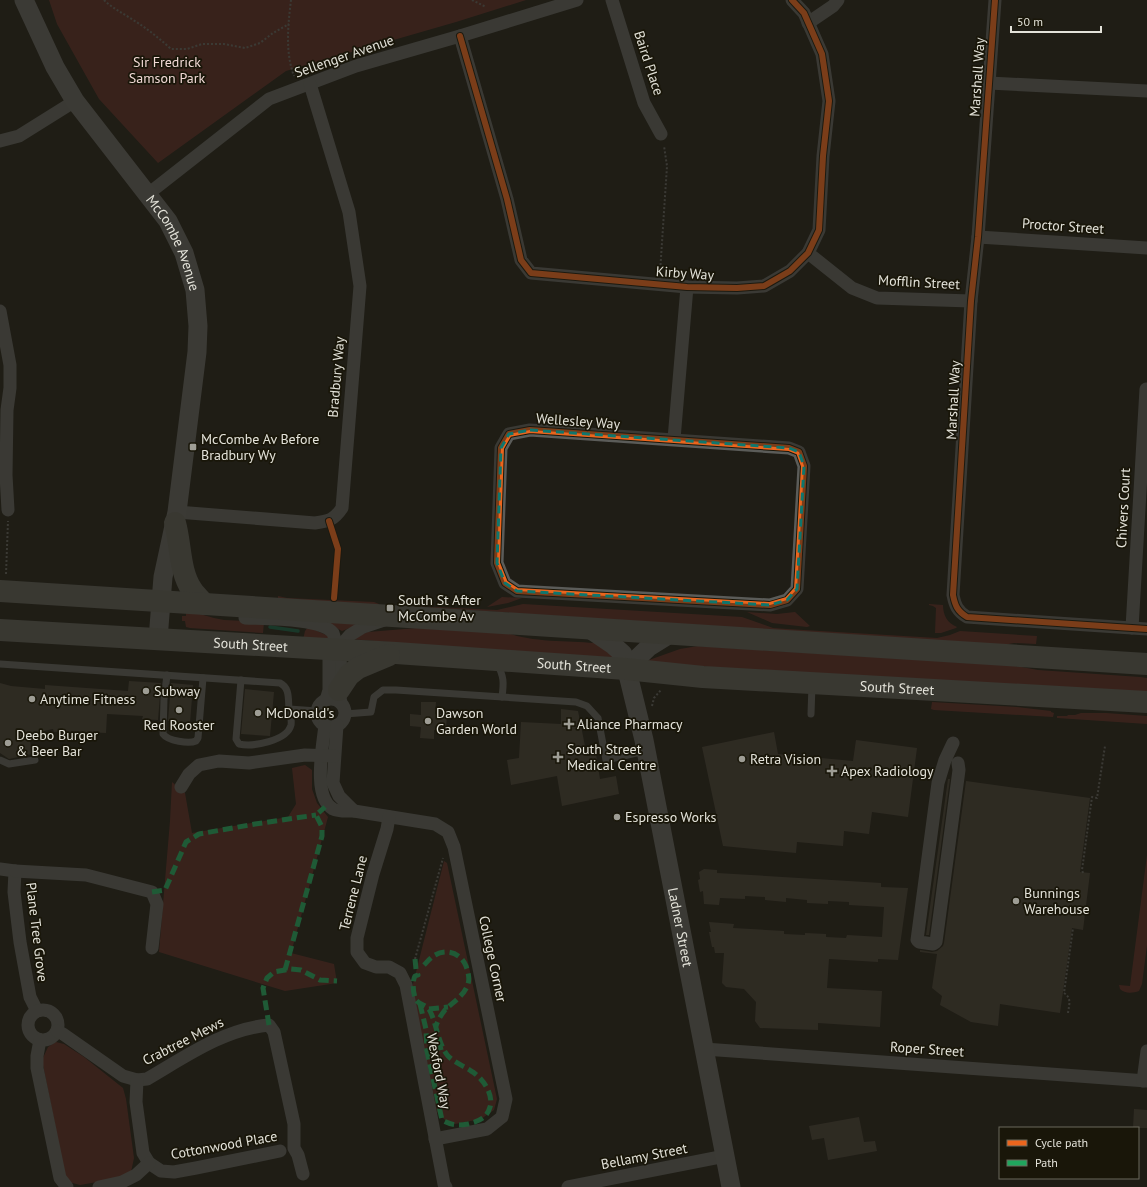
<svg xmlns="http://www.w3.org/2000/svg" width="1147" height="1187" font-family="'PT Sans',sans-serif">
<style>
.green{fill:#582923}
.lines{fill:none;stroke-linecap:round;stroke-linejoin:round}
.stream{stroke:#135942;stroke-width:3.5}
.building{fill:#423c32}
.path{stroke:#5d5d5a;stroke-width:2;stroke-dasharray:2 2;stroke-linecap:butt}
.lane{stroke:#5b5c59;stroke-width:7}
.street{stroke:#5b5c59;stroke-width:13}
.secondary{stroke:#5e5e5b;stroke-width:19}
.highway{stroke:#595953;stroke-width:22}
.quiet{stroke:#20a55d;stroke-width:5;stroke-dasharray:10 5;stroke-linecap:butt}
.cycleway-casing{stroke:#191609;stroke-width:8}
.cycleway{stroke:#eb651d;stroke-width:6}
.marked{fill:none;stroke:#0f766e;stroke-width:3;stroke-dasharray:8 5;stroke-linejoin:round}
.poi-dot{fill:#9e9d95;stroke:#191609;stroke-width:1.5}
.labels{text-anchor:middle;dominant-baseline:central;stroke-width:3.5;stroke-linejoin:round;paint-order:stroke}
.street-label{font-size:14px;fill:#e3e2d9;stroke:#191609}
.park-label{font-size:14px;fill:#f1d9d5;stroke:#191609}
.poi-label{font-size:14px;fill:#e3e2d9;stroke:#191609;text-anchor:start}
</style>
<rect width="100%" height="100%" fill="#1f1d16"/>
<g class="green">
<polygon points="49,0 526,0 456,22 286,71 158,163 99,99 57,24"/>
<polygon points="278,596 287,598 374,602 379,604 379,609 278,598"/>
<polygon points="502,597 522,598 508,603 487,607"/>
<polygon points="523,604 742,617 773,628 787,629 937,638 950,635 960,631 1037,636 1036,644 1014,643 998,646 394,605 497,610"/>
<path d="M929,604L943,605C943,615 947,623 957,627L956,628L941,633H935L936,608L933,606L929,605Z"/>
<polygon points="747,612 777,614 795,612 810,626 807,627 772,623"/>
<polygon points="186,613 200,614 214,618 224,620 264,622 263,633 190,628 186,627 185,621 182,621 182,616 186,616"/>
<polygon points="320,619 360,624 342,631"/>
<polygon points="308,627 333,638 303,640 305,631"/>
<path d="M417,628L508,633C530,642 569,641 594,643L598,644L617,660L350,639L368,632Z"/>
<polygon points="698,646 1010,665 1038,670 1140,677 1147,678 1147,695 648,663 649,660 680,649"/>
<polygon points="932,702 1017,707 1051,711 1051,712 1054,713 1053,717 934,710 931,709"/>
<polygon points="1081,713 1106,713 1147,716 1147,724 1057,718 1057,716 1067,716 1068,715 1075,715"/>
<polygon points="305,765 312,770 312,789 317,803 328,817 291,953 334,964 337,983 285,991 159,952 170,821 172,782 185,793 192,833 288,817 296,804 292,768"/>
<path d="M1147,855V945L1142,984L1139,991C1133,993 1125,994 1120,989L1119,985L1130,986Z"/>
<polygon points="444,861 447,863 497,1099 494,1110 481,1119 455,1124 446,1121 437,1112 412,988"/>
<polygon points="56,1042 64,1044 84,1057 123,1088 126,1099 134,1158 131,1172 120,1178 80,1185 69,1182 65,1175 42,1060 48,1047"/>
</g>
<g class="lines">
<polyline class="stream" points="270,627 298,631"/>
</g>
<g class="building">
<polygon points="129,681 161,683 158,720 142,719 143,716 107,714 106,733 88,732 88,737 64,741 62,731 54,732 53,729 29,734 32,754 9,759 0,753 0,683 11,686 45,689 45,685 128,691"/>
<polygon points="171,683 193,685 190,723 168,721"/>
<polygon points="245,689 274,692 270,736 241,734"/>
<polygon points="421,702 436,702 435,714 447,714 446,730 434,730 434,739 420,738 421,727 410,726 410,714 421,715"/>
<polygon points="561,709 578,711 587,756 596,754 600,779 616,776 619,794 562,806 557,776 511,785 507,760 519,758 521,722 561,724"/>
<polygon points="774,732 778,754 853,761 856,740 917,748 908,817 872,812 869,834 844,831 843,846 797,842 796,853 723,846 702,747"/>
<polygon points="948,779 950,779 929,935 926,935"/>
<polygon points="966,781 1090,798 1080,872 1090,873 1083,930 1072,928 1060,1013 1000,1004 998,1026 971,1022 940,1005 942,996 932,988 937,954 920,952 920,950 932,952 937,951 943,946 944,943"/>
<polygon points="704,869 717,870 717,873 881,883 881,887 908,888 898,960 878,959 878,962 829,959 827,988 882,991 880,1027 818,1023 818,1030 760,1028 755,1021 756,1002 744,989 726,987 722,983 724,953 715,953 714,947 712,947 709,932 711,932 709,922 734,924 733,928 784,931 784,934 805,935 805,933 826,934 826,937 846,938 847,935 882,937 884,907 849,905 849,902 828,901 828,904 807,903 807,900 786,898 786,902 765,900 765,897 745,896 745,899 720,898 719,905 704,904 703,891 700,892 698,880 700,879 699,872"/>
<polygon points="1134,1109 1147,1110 1147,1128 1133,1128"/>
<polygon points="859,1117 864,1142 875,1141 877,1151 828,1160 824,1138 812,1140 809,1126"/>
</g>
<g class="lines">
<g class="path">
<path d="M104,0C112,8 121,12 130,18C145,27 158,37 171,49H187L202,44H224L245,48L260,43L273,33L289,24"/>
<path d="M291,0C288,25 285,52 294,76"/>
<polyline points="472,0 486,7"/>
<polyline points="660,273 667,166 664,146"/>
<polyline points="6,574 8,521"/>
<polyline points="652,706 654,698 661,690"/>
<polyline points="1083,873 1082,870 1092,797 1097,798 1105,746"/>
<polyline points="415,959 443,858"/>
<path d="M1068,1013C1069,1005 1072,998 1064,993L1073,928"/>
</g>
<g class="lane">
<path d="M497,663C504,677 504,682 502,697"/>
<path d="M0,664L280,683C290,688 288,699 289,709L317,711"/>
<path d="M167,675L164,699L163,734C168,741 189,744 196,741L198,738L203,678"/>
<path d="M241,680L236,739L239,744C253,747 287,741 291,725C292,720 290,713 289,709"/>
<polyline points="345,714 371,712 374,697 383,690 396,690 576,702 587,706 598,718 606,760 645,751"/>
<polyline points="811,714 812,685"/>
<polyline points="0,760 9,764 35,760"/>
</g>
<g class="street">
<polyline points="612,0 644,103 661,134"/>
<path d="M995,0L978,237L971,301L953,595C955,605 957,611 967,617L1147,629"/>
<polyline points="808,23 833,6 838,0"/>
<polyline points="460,36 507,199 521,260 531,273 687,287 737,288 764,286 790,271 808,253 819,230 823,156 829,101 822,54 804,13 792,0"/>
<polyline points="989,83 1147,91"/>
<polyline points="0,141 19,136 75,101"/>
<polyline points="148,194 269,99 356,66 460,36 577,0"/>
<polyline points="978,237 1147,248"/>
<polyline points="808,253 852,288 877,298 971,301"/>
<polyline points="0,311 10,365 10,388 7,410 6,475 8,510"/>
<polygon points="530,430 789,448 799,452 804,466 797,589 787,600 770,605 517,591 505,583 497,563 501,448 509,434"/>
<polyline points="674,439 687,287"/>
<path d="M177,512L315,523C329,521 334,520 342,508L360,286L349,212L310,84"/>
<path d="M245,618C265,619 321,618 333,633C334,635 339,656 340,660C342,668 339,679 339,688C339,693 340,698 341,703"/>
<polyline points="1132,628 1146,389"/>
<circle cx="331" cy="713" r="14"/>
<polyline points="326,700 329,690 329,659 350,635 363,627 384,620"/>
<path d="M325,725C323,745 312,797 333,809C339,812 347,811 354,811L435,824L448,832L454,847L506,1099L502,1117L487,1129L435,1139"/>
<polyline points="337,725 333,783 339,796 354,811"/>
<polyline points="953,743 945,760 938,783 917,940 919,942 933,944 936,942 959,770 958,763"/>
<polyline points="181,787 189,774 199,765 219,761 249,763 305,755 334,756"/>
<polyline points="389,817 387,829 373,874 357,938 357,952 365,963 376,967 389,967 400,973 406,985 444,1184 446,1187"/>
<polyline points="0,869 15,871 14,892 20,942 30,997 37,1011"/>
<polyline points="15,871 86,875 152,892 157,904 152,948"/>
<circle cx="43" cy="1025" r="15"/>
<path d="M57,1031L63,1034L123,1076L137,1080L147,1079C185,1057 224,1029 269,1025L274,1032L294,1124V1148L298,1155L303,1174"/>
<polyline points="40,1040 37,1056 37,1068 60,1178 67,1187"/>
<polyline points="704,1049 1147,1081"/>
<polyline points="137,1080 136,1102 143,1153 149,1163 161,1171 174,1172 196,1168 280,1151"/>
<polyline points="1143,1081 1147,1051"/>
<polyline points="99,1187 122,1182 136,1175 149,1163"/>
<polyline points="568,1187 725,1156"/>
</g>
<g class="secondary">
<path id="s1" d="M24,0L55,67L75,101L168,221L184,253L195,290L198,326L197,352L177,512L163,577L158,639"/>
<path id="s2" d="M588,628L613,645L623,654L644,740L731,1187"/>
<polyline points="626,669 649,647 670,634"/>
</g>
<g class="highway">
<path d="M175,523C181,544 179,571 192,590C195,595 200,599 204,604"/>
<polyline points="0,591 1147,664"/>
<path id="s3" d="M0,630L396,653L626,669L703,677L1147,702"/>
<polyline points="339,690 349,675 358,668 389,655"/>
</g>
<g class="quiet">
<polyline points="152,892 165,890 186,842 199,834 255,824 316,815"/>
<path d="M415,959L416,969L418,975L415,976C412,981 413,994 416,1000C420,1005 427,1005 430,1011C437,1025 438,1044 448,1056C455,1063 464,1066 471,1071C482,1077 494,1094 490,1107C487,1118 479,1121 468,1124C457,1126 451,1125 442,1120L427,1051L443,1047"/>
<path d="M424,965C427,962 431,957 435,955C448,948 461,954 466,966C468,972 470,978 468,984C464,996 453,1002 445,1010C441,1015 438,1020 436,1026"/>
<polyline points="285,970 322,836 322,827 316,815 325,807"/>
<polyline points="420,1004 426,1029 427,1051"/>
<polyline points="429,1009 448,1007"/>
<polyline points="269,1025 263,988 267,978 274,972 291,969 301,970 320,980 337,981"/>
</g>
<g class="cycleway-casing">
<g id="cycleway">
<path d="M995,0L978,237L971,301L953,595C955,605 957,611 967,617L1147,629"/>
<polyline points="460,36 507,199 521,260 531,273 687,287 737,288 764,286 790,271 808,253 819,230 823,156 829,101 822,54 804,13 792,0"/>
<polygon points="530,430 789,448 799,452 804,466 797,589 787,600 770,605 517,591 505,583 497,563 501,448 509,434"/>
<polyline points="329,521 338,549 334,598"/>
</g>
</g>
<use href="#cycleway" class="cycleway"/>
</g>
<path d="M0 0H1147V1187H0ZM530,430L789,448L799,452L804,466L797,589L787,600L770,605L517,591L505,583L497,563L501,448L509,434Z" fill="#1f1d16" fill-opacity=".55" fill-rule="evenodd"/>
<path class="marked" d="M530,430L789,448L799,452L804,466L797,589L787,600L770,605L517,591L505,583L497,563L501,448L509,434Z"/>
<g class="poi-dot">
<rect x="189" y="443" width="8" height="8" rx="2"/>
<rect x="386" y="604" width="8" height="8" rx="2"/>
<circle cx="146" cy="691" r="4"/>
<circle cx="32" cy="699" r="4"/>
<circle cx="179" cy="710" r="4"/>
<circle cx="258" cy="713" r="4"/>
<circle cx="428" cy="721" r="4"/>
<path d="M567 718h4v4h4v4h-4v4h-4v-4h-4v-4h4z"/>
<circle cx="8" cy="743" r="4"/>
<path d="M556 751h4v4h4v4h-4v4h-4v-4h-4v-4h4z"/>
<circle cx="742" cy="759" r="4"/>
<path d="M830 765h4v4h4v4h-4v4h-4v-4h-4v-4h4z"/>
<circle cx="617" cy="817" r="4"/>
<circle cx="1016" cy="901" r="4"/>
</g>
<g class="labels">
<g class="street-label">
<text transform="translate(344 56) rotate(-19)">Sellenger Avenue</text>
<text transform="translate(649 63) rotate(72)">Baird Place</text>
<text transform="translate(977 77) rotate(-86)">Marshall Way</text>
<text transform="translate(1063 226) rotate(4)">Proctor Street</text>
<text stroke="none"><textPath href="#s1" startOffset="287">McCombe Avenue</textPath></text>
<text transform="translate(685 273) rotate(4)">Kirby Way</text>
<text transform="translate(919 282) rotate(3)">Mofflin Street</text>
<text transform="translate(336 377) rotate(-85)">Bradbury Way</text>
<text transform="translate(953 400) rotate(-87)">Marshall Way</text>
<text transform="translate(578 421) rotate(4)">Wellesley Way</text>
<text transform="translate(1123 508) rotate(-87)">Chivers Court</text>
<text stroke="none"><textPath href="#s3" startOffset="251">South Street</textPath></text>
<text stroke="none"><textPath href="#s3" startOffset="575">South Street</textPath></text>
<text stroke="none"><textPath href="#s3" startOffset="899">South Street</textPath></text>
<text transform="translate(353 893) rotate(-76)">Terrene Lane</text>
<text stroke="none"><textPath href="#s2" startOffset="323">Ladner Street</textPath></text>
<text transform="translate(37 932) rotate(83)">Plane Tree Grove</text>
<text transform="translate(493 959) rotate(78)">College Corner</text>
<text transform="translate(183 1041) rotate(-27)">Crabtree Mews</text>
<text transform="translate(927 1049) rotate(4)">Roper Street</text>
<text transform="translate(439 1071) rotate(79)">Wexford Way</text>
<text transform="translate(224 1145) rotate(-10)">Cottonwood Place</text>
<text transform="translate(644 1156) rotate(-11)">Bellamy Street</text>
</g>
<g class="park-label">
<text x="167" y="62">Sir Fredrick<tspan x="167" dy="16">Samson Park</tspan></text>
</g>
<g class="poi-label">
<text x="201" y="439">McCombe Av Before<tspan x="201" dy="16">Bradbury Wy</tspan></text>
<text x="398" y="600">South St After<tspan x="398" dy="16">McCombe Av</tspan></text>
<text x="154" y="691">Subway</text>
<text x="40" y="699">Anytime Fitness</text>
<text x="266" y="713">McDonald's</text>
<text x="436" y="713">Dawson<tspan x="436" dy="16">Garden World</tspan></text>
<text x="577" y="724">Aliance Pharmacy</text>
<text x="179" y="725" text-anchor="middle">Red Rooster</text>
<text x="16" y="735">Deebo Burger<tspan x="16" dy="16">&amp; Beer Bar</tspan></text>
<text x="567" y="749">South Street<tspan x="567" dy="16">Medical Centre</tspan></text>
<text x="750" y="759">Retra Vision</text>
<text x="841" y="771">Apex Radiology</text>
<text x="625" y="817">Espresso Works</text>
<text x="1024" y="893">Bunnings<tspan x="1024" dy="16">Warehouse</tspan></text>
</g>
</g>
<rect x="999" y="1127" width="140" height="52" fill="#191609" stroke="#6a685c"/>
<rect x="1007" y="1140" width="20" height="6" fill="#eb651d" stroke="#6a685c"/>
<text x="1035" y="1147" font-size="12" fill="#e3e2d9">Cycle path</text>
<rect x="1007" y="1160" width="20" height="6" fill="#20a55d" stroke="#6a685c"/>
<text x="1035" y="1167" font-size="12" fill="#e3e2d9">Path</text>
<path d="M1011 26v6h90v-6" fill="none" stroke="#e3e2d9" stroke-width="2"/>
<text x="1017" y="26" font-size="12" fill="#e3e2d9" stroke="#191609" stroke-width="3" paint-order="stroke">50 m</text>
</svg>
